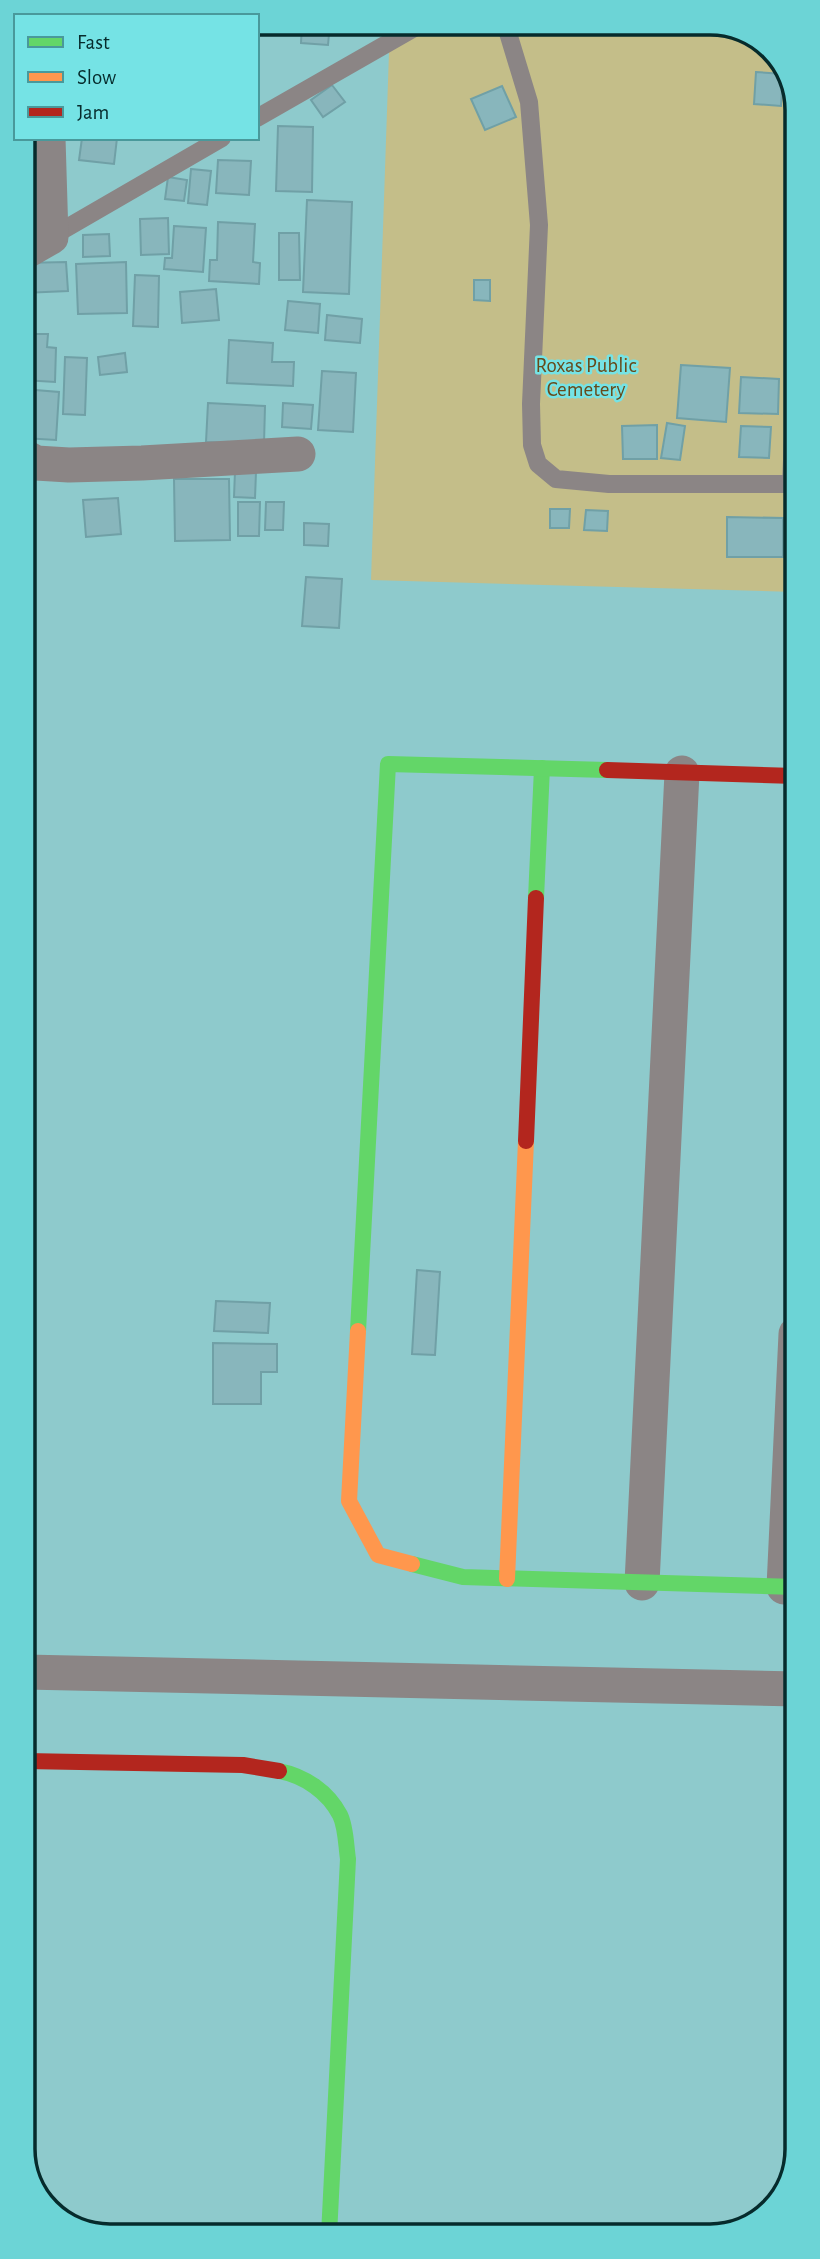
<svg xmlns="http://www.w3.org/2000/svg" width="820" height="2259" font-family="'Alegreya Sans',sans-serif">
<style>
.green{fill:#c4be89}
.building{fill:#88b6bc;stroke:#70a0a6;stroke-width:2}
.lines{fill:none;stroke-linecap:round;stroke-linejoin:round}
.lane{stroke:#8b8585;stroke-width:18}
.street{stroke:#8b8585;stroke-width:35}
.fast{stroke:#63d668;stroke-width:16}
.slow{stroke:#ff974d;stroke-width:16}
.jam{stroke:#b3261e;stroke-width:16}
.labels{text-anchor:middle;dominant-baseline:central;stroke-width:5;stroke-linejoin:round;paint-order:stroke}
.park-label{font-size:21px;fill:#674a1b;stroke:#75e3e5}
.rim{fill:none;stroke:#062b2c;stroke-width:3.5}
</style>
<rect width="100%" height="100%" fill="#8ecacc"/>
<polygon class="green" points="390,23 716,23 767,44 794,87 795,592 371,580"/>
<g class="building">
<polygon points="302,23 330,23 328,45 301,43"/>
<polygon points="756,72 783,74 781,106 754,104"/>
<polygon points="332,85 345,102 323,117 311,100"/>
<polygon points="502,86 516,117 485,130 471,99"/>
<polygon points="278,126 313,127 312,192 276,191"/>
<polygon points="82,138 117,138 114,164 79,160"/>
<polygon points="218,160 251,161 249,195 216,193"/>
<polygon points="191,169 211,171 207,205 188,203"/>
<polygon points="168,177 187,180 184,201 165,199"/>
<polygon points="307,200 352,202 349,294 303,292"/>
<polygon points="168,218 169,254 141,255 140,219"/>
<polygon points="218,222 255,224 253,262 260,263 259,284 209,281 210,260 217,260"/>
<polygon points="174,226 206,228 203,272 164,269 165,258 172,258"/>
<polygon points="279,233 299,233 300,280 279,280"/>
<polygon points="109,234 110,256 83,257 83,235"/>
<polygon points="66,262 68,291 23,293 23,263"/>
<polygon points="126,262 127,313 78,314 76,264"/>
<polygon points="135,275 159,276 158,327 133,326"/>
<polygon points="474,280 490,280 490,301 474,300"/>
<polygon points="216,289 219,320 182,323 180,292"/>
<polygon points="288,301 320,304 318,333 285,330"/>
<polygon points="327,315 362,319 360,343 325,340"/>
<polygon points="23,321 32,321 31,334 48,334 47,347 56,348 55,382 23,380"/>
<polygon points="229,340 273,343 272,362 294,362 293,386 227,383"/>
<polygon points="125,353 127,372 100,375 98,357"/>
<polygon points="65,357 87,358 85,415 63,414"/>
<polygon points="681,365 730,368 726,422 677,418"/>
<polygon points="322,371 356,373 353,432 318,430"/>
<polygon points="741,377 779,379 778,414 739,413"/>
<polygon points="23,389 59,392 56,440 23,438"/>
<polygon points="208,403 265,406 264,444 206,442"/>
<polygon points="283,403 313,405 311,429 282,427"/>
<polygon points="667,423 685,426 680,460 661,458"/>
<polygon points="657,425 657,459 623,459 622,426"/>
<polygon points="741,426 771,427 769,458 739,457"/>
<polygon points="235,471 256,472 255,498 234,497"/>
<polygon points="174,479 229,479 230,540 175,541"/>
<polygon points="118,498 121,534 86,537 83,500"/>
<polygon points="238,502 260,502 259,536 238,536"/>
<polygon points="266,502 284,502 283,530 265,530"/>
<polygon points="550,509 570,509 569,528 550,528"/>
<polygon points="586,510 608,511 607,531 584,530"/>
<polygon points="727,517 783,518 783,557 727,557"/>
<polygon points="304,523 329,524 328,546 304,545"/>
<polygon points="306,577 342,579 339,628 302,626"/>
<polygon points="417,1270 440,1272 435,1355 412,1354"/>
<polygon points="216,1301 270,1303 268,1333 214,1331"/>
<polygon points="213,1343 277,1344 277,1372 261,1372 261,1404 213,1404"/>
</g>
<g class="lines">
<g class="lane">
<polyline points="505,23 529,102 539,225 531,404 532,445 538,464 556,479 609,484 795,484"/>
<polyline points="257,118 423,23"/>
<polyline points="51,237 222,138"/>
<polyline points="791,484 795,388"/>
</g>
<g class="street">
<polyline points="23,253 51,237 48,138"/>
<polyline points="23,456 36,463 69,465 142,463 298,454"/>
<polyline points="642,1583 682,773"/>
<polyline points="784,1587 796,1334"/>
<polyline points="25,1672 797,1689"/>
</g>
<g class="fast">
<polyline points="536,898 542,768"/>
<polyline points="358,1331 388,764 607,770"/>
<polyline points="412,1564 463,1577 796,1587"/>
<path d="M279,1771C305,1776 328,1792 340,1815C346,1827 346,1846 348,1859L329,2235"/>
</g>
<g class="slow">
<polyline points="358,1331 349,1501 378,1555 412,1564"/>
<polyline points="507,1579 526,1141"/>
</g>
<g class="jam">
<polyline points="607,770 795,776"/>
<polyline points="526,1141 536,898"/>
<polyline points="25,1761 243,1765 279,1771"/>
</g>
</g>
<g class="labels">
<g class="park-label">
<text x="586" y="365">Roxas Public<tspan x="586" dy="24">Cemetery</tspan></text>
</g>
</g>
<path d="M0 0H820V2259H0ZM110 35H710A75 75 0 0 1 785 110V2149A75 75 0 0 1 710 2224H110A75 75 0 0 1 35 2149V110A75 75 0 0 1 110 35Z" fill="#6cd4d6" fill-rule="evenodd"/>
<path class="rim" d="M110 35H710A75 75 0 0 1 785 110V2149A75 75 0 0 1 710 2224H110A75 75 0 0 1 35 2149V110A75 75 0 0 1 110 35Z"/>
<rect x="14" y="14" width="245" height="126" fill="#75e3e5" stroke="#49999b" stroke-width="2"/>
<rect x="28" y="37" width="35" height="10" fill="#63d668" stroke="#49999b" stroke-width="2"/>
<text x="77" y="49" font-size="21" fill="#062b2c">Fast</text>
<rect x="28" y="72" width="35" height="10" fill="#ff974d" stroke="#49999b" stroke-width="2"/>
<text x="77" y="84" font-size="21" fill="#062b2c">Slow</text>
<rect x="28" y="107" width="35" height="10" fill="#b3261e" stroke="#49999b" stroke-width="2"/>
<text x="77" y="119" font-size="21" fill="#062b2c">Jam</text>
</svg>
